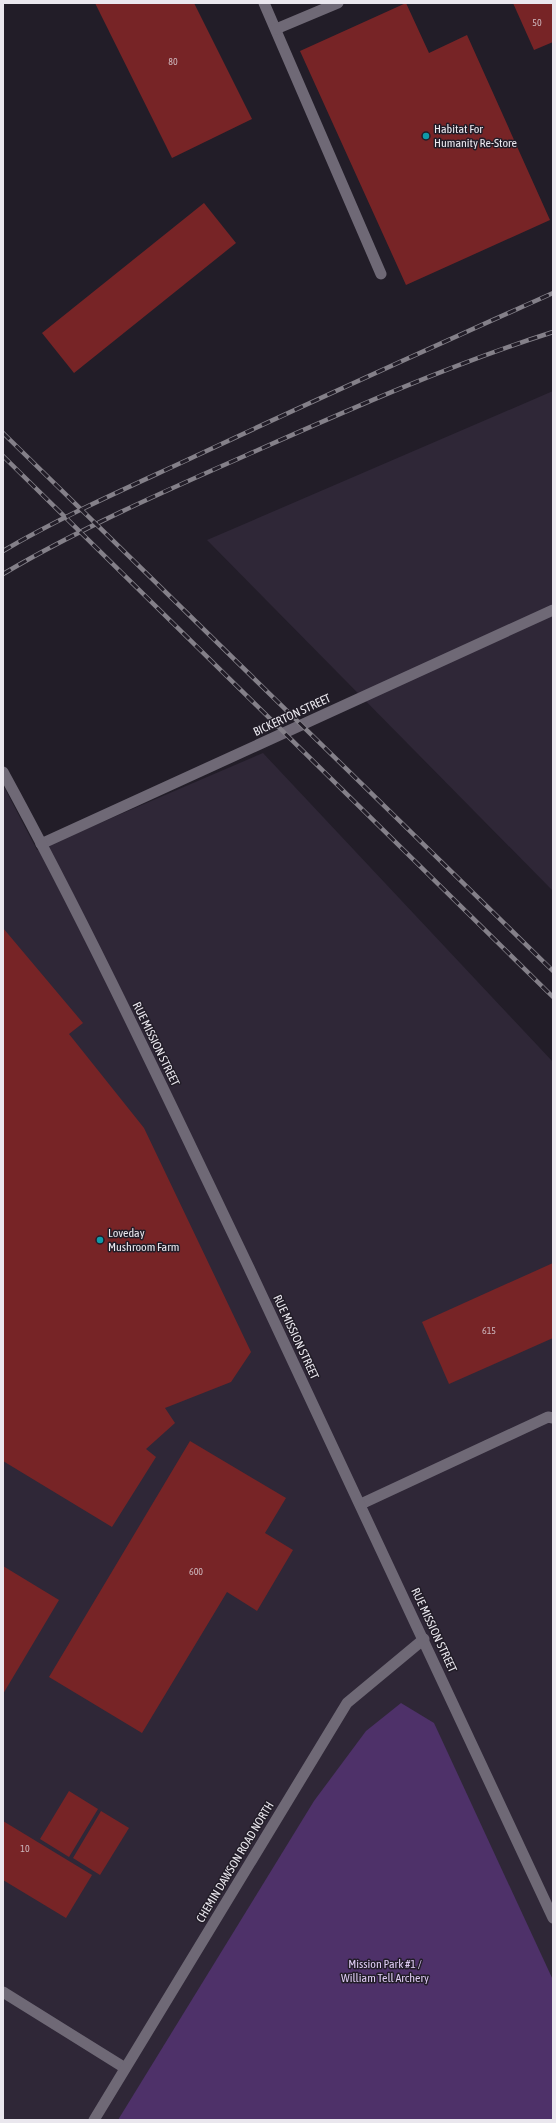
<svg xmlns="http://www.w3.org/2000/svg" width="556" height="2123" font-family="'Asap Condensed',sans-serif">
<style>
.built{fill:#2f2737}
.green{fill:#4e3169}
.building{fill:#772426}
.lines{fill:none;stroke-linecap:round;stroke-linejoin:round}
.service{stroke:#6f6976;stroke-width:11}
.minor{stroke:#6f6976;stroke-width:11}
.tertiary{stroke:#6f6976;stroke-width:11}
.rail-casing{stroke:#848089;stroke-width:4.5}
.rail{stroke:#221d28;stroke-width:3;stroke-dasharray:9;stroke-linecap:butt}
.culture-dot{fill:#0f9aa8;stroke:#221d28;stroke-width:1.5}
.labels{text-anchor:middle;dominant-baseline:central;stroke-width:3;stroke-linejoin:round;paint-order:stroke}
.number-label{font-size:10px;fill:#cdb6bc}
.poi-label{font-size:12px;fill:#eae7ee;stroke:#221d28;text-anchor:start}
.street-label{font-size:12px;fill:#eae7ee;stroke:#221d28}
.park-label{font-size:12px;fill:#decbf3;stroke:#221d28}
</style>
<rect width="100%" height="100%" fill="#221d28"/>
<g class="built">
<polygon points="553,391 553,891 207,540"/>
<polygon points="263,753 553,1062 553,2120 3,2120 3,785 37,850"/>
</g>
<polygon class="green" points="401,1703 434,1723 553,1980 553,2120 118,2120 314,1801 366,1731"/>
<g class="building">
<polygon points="95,3 194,3 252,119 172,158"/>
<polygon points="406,3 429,53 467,35 550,220 406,285 300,51"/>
<polygon points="513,3 553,3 553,42 534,50"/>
<polygon points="204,203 236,243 74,373 42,333"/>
<polygon points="3,928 83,1023 69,1034 144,1128 251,1352 231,1382 165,1408 175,1423 146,1449 156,1457 112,1527 3,1461"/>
<polygon points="553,1263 553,1338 449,1384 422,1322"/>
<polygon points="190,1441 286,1498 265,1533 293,1550 257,1611 227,1592 142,1733 49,1677"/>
<polygon points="3,1566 59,1600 3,1694"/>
<polygon points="69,1791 98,1809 69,1857 40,1839"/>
<polygon points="101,1811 129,1828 100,1875 73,1858"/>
<polygon points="3,1821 92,1875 66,1918 3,1880"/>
</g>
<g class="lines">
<g class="service">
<polyline points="264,3 381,274"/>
<polyline points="276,29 338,3"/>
<polyline points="361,1504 548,1417 553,1418"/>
<polyline points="3,1992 125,2068"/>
</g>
<g class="minor">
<polyline points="41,844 553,610"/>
<polyline points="94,2120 347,1703 424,1639"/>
</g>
<path class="tertiary" d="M3,772C92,935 170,1103 250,1270C352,1485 453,1701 553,1918"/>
<g class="rail-casing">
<g id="rail">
<polyline points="3,433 553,971"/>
<polyline points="3,456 553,997"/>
<path d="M3,551C66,514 134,485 200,454C317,399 435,346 553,293"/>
<path d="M3,574C84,526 172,488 258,450C355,407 452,364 553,332"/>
</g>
</g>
<use href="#rail" class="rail"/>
</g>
<g class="culture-dot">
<circle cx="426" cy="136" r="4"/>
<circle cx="100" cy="1240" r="4"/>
</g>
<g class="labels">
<g class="number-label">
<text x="537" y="22">50</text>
<text x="173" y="61">80</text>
<text x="489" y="1330">615</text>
<text x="196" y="1571">600</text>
<text x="25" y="1848">10</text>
</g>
<g class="poi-label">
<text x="434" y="129">Habitat For<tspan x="434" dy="14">Humanity Re-Store</tspan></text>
<text x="108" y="1233">Loveday<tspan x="108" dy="14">Mushroom Farm</tspan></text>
</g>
<g class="street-label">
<text transform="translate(292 715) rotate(-25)">BICKERTON STREET</text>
<text transform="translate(156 1044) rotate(64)">RUE MISSION STREET</text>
<text transform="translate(296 1337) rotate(65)">RUE MISSION STREET</text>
<text transform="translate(434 1630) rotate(65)">RUE MISSION STREET</text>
<text transform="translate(235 1862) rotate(-59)">CHEMIN DAWSON ROAD NORTH</text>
</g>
<g class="park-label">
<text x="385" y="1964">Mission Park #1 /<tspan x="385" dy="14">William Tell Archery</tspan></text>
</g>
</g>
<rect width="556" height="2123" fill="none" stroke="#eae7ee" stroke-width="8"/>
</svg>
